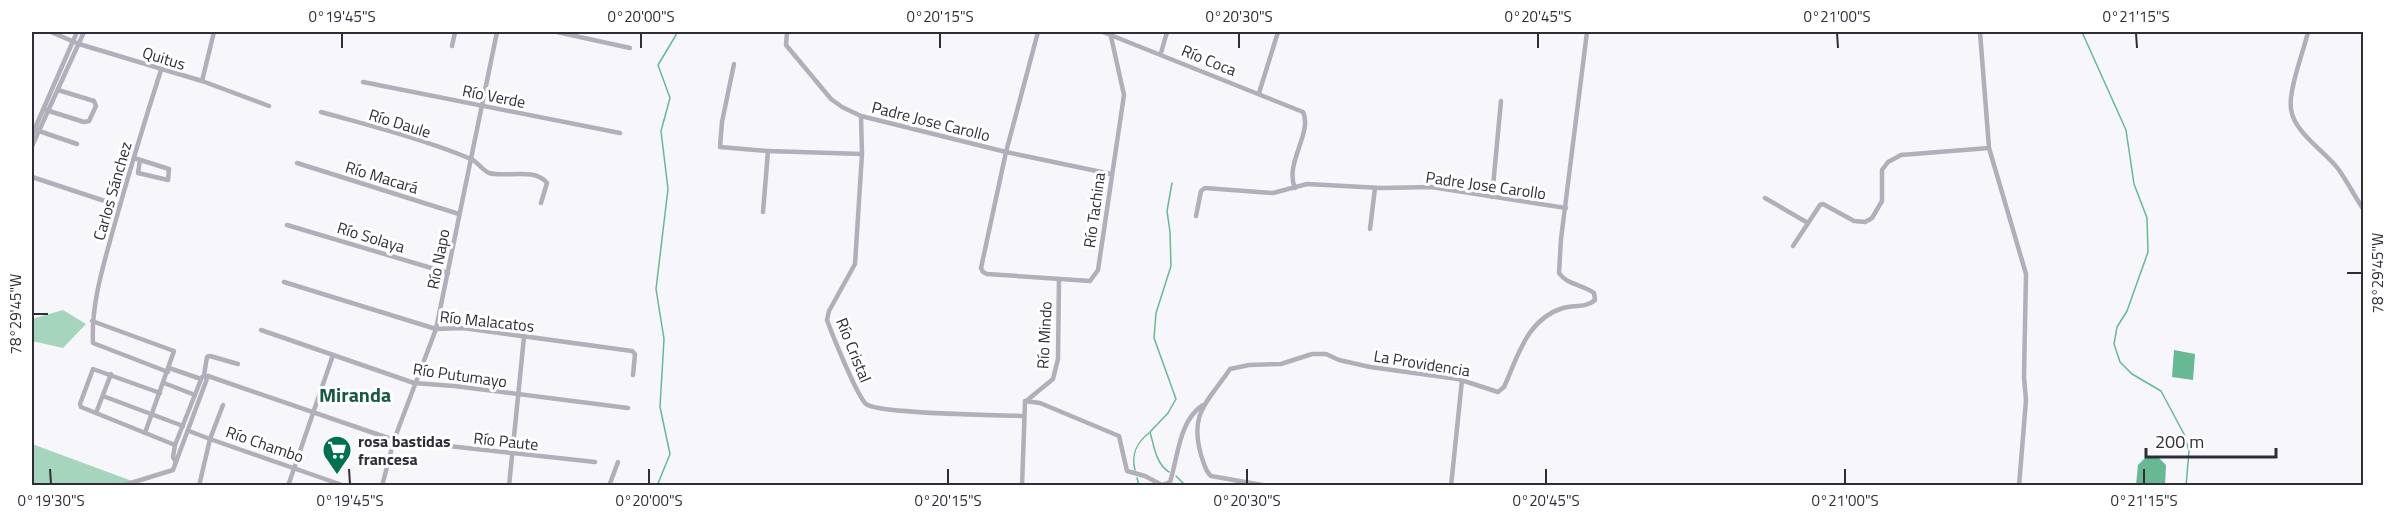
<svg xmlns="http://www.w3.org/2000/svg" width="2395" height="517" font-family="'Titillium Web',sans-serif">
<style>
.green{fill:#a5d6bd}
.water{fill:#67b993}
.lines{fill:none;stroke-linecap:round;stroke-linejoin:round}
.stream{stroke:#67b993;stroke-width:1.5}
.street{stroke:#b0afba;stroke-width:4.5}
.ticks{fill:none;stroke:#2f2e38;stroke-width:2}
.labels{text-anchor:middle;dominant-baseline:central;stroke-width:6;stroke-linejoin:round;paint-order:stroke}
.street-label{font-size:16px;fill:#2f2e38;stroke:#fff}
.poi-label{font-size:16px;font-weight:bold;fill:#2f2e38;stroke:#fff;text-anchor:start}
.quarter-label{font-size:20px;font-weight:bold;fill:#185a40;stroke:#fff}
.neatline{fill:none;stroke:#2f2e38;stroke-width:2}
.ticks-label{font-size:15px;text-anchor:middle;fill:#2f2e38}
</style>
<rect width="100%" height="100%" fill="#f6f6fb"/>
<g class="green">
<polygon points="63,310 86,324 63,348 32,341 32,319"/>
<polygon points="32,444 143,485 32,485"/>
</g>
<g class="water">
<polygon points="2174,350 2195,354 2193,380 2172,377"/>
<polygon points="2147,456 2158,457 2166,465 2165,485 2136,485 2138,465"/>
</g>
<g class="lines">
<g class="stream">
<polyline points="2082,32 2126,130 2134,184 2147,218 2148,252 2127,311 2117,327 2114,344 2120,362 2132,374 2161,391 2184,434 2189,451 2186,486"/>
<path d="M1135,470C1131,455 1137,442 1149,433"/>
<path d="M1169,472C1156,464 1154,446 1150,432L1168,413L1176,399L1154,338L1156,313L1171,266L1170,232L1167,211L1172,183"/>
<polyline points="1176,476 1186,486"/>
<polyline points="1137,478 1139,486"/>
<polyline points="657,486 670,454 660,407 664,339 656,289 668,189 661,131 670,98 658,65 676,35 675,32"/>
</g>
<g class="street">
<polyline points="51,32 79,44 202,81 269,106"/>
<polyline points="557,32 630,48"/>
<polyline points="787,32 786,45 831,99 842,107 861,116 1006,152 1111,174"/>
<polyline points="1038,32 1006,152 981,268 983,272 987,274 1090,281 1098,270 1124,95 1110,32"/>
<path d="M1103,32L1303,112C1313,132 1284,164 1295,188"/>
<polyline points="1980,32 1989,148 2026,274 2024,377 2026,400 2019,486"/>
<path d="M2308,32C2304,50 2288,91 2291,109C2294,133 2325,151 2339,170C2348,183 2355,197 2364,210"/>
<polyline points="452,46 455,32"/>
<polyline points="1161,53 1167,32"/>
<polyline points="734,64 722,122 720,147 768,151"/>
<path d="M161,70C144,123 128,176 113,230C103,267 91,304 93,343L168,372"/>
<polyline points="202,81 214,32"/>
<polyline points="363,82 620,133"/>
<polyline points="1259,93 1278,32"/>
<polyline points="46,110 84,122 89,121 96,106 94,101 58,90"/>
<path d="M321,112C371,126 423,139 471,159C478,162 482,170 489,173C506,178 534,167 547,183L541,203"/>
<path d="M861,116L862,154L855,264L829,311L827,320C832,334 857,396 866,404C878,414 1000,415 1023,416"/>
<polyline points="36,130 77,144"/>
<polyline points="32,135 77,32"/>
<polyline points="32,146 84,32"/>
<polyline points="134,158 169,169 168,180 138,173 140,160"/>
<polyline points="297,163 459,214"/>
<polyline points="32,177 120,206"/>
<polyline points="1492,197 1501,101"/>
<polyline points="1765,198 1808,223"/>
<polyline points="763,212 768,151 862,154"/>
<polyline points="1196,216 1201,191 1205,188 1273,193 1307,184 1381,188 1431,187 1566,208"/>
<polyline points="287,225 448,273"/>
<polyline points="1370,229 1375,188"/>
<polyline points="1793,246 1820,205 1823,204 1854,221 1865,222 1872,218 1882,201 1882,170 1888,162 1901,155 1989,148"/>
<polyline points="284,282 436,329 463,328 632,351 635,354 633,375"/>
<polyline points="92,321 174,351 145,433"/>
<polyline points="261,330 414,383 454,386 628,408"/>
<polyline points="169,368 201,379"/>
<polyline points="204,375 207,357 210,356 238,364"/>
<polyline points="208,376 394,440 595,462"/>
<polyline points="164,383 195,395"/>
<polyline points="160,393 93,369 80,404 81,407 175,445 202,377 208,376"/>
<polyline points="103,396 183,426"/>
<path d="M1025,401L1040,403L1119,436L1127,471L1145,476L1162,485L1170,482C1178,457 1179,420 1203,405"/>
<polyline points="223,405 210,439 345,486"/>
<polyline points="96,413 111,374"/>
<polyline points="189,431 210,439 199,486"/>
<polyline points="175,445 173,457 176,462"/>
<polyline points="121,486 173,470 208,376"/>
<polyline points="288,486 333,355"/>
<polyline points="382,486 394,440 436,329 497,32"/>
<polyline points="509,486 524,337"/>
<polyline points="609,486 618,462"/>
<polyline points="1022,486 1025,402 1053,379 1058,359 1059,279"/>
<path d="M1268,486L1211,476C1205,471 1204,463 1201,455C1189,412 1208,402 1230,369L1249,365L1281,364L1312,354H1326L1339,360L1370,367L1458,379L1498,392L1504,387C1518,356 1527,319 1563,308C1574,305 1586,308 1595,300L1594,293C1584,285 1567,285 1559,273L1561,239L1587,32"/>
<polyline points="1451,486 1462,380"/>
</g>
</g>
<path class="ticks" d="M342,33V48M641,33V48M940,33V48M1239,33V48M1538,33V48M1837,33L1838,48M2136,33L2137,48M2347,273H2362M33,314H48M50,469L51,484M349,469L350,484M649,469V484M948,469V484M1247,469V484M1546,469V484M1845,469V484M2144,469V484"/>
<defs>
<g id="supermarket-pin" transform="scale(1.5)"><path d="M0 17L-7.5 6A9.5 9.5 0 1 1 7.5 6Z" fill="#00734e" stroke="#fff"/><path d="M-6-5.5h2.5l.6 2H6L4.5 2H-2.5L-4.4-4H-6ZM-1.5 3.2a1.3 1.3 0 1 0 .1 0ZM3 3.2a1.3 1.3 0 1 0 .1 0Z" fill="#fff"/></g>
</defs>
<g fill-rule="evenodd">
<use href="#supermarket-pin" x="337" y="450"/>
</g>
<g class="labels">
<g class="street-label">
<text transform="translate(164 58) rotate(17)">Quitus</text>
<text transform="translate(1209 60) rotate(22)">Río Coca</text>
<text transform="translate(494 96) rotate(11)">Río Verde</text>
<text transform="translate(931 121) rotate(14)">Padre Jose Carollo</text>
<text transform="translate(400 123) rotate(17)">Río Daule</text>
<text transform="translate(382 177) rotate(17)">Río Macará</text>
<text transform="translate(1486 185) rotate(8)">Padre Jose Carollo</text>
<text transform="translate(112 191) rotate(-74)">Carlos Sánchez</text>
<text transform="translate(1094 210) rotate(-82)">Río Tachina</text>
<text transform="translate(371 237) rotate(17)">Río Solaya</text>
<text transform="translate(438 259) rotate(-79)">Río Napo</text>
<text transform="translate(487 321) rotate(6)">Río Malacatos</text>
<text transform="translate(1044 335) rotate(-87)">Río Mindo</text>
<text transform="translate(854 350) rotate(68)">Río Cristal</text>
<text transform="translate(1422 363) rotate(9)">La Providencia</text>
<text transform="translate(460 375) rotate(8)">Río Putumayo</text>
<text transform="translate(506 441) rotate(6)">Río Paute</text>
<text transform="translate(265 444) rotate(19)">Río Chambo</text>
</g>
<g class="poi-label">
<text x="358" y="441">rosa bastidas<tspan x="358" dy="18">francesa</tspan></text>
</g>
<g class="quarter-label">
<text x="355" y="394">Miranda</text>
</g>
</g>
<rect width="2395" height="517" fill="none" stroke="#ffffff" stroke-width="66"/>
<path d="M2146 448v9h130v-9" fill="none" stroke="#2f2e38" stroke-width="3"/>
<text x="2155" y="448" font-size="18" fill="#2f2e38" stroke="#ffffff" stroke-width="4.5" paint-order="stroke">200 m</text>
<rect x="33" y="33" width="2329" height="451" class="neatline"/>
<g class="ticks-label">
<text x="342" y="22">0°19'45"S</text>
<text x="641" y="22">0°20'00"S</text>
<text x="940" y="22">0°20'15"S</text>
<text x="1239" y="22">0°20'30"S</text>
<text x="1538" y="22">0°20'45"S</text>
<text x="1837" y="22">0°21'00"S</text>
<text x="2136" y="22">0°21'15"S</text>
<text transform="translate(2378 273) rotate(-90)" y="5">78°29'45"W</text>
<text transform="translate(16 314) rotate(-90)" y="5">78°29'45"W</text>
<text x="51" y="506">0°19'30"S</text>
<text x="350" y="506">0°19'45"S</text>
<text x="649" y="506">0°20'00"S</text>
<text x="948" y="506">0°20'15"S</text>
<text x="1247" y="506">0°20'30"S</text>
<text x="1546" y="506">0°20'45"S</text>
<text x="1845" y="506">0°21'00"S</text>
<text x="2144" y="506">0°21'15"S</text>
</g>
</svg>
